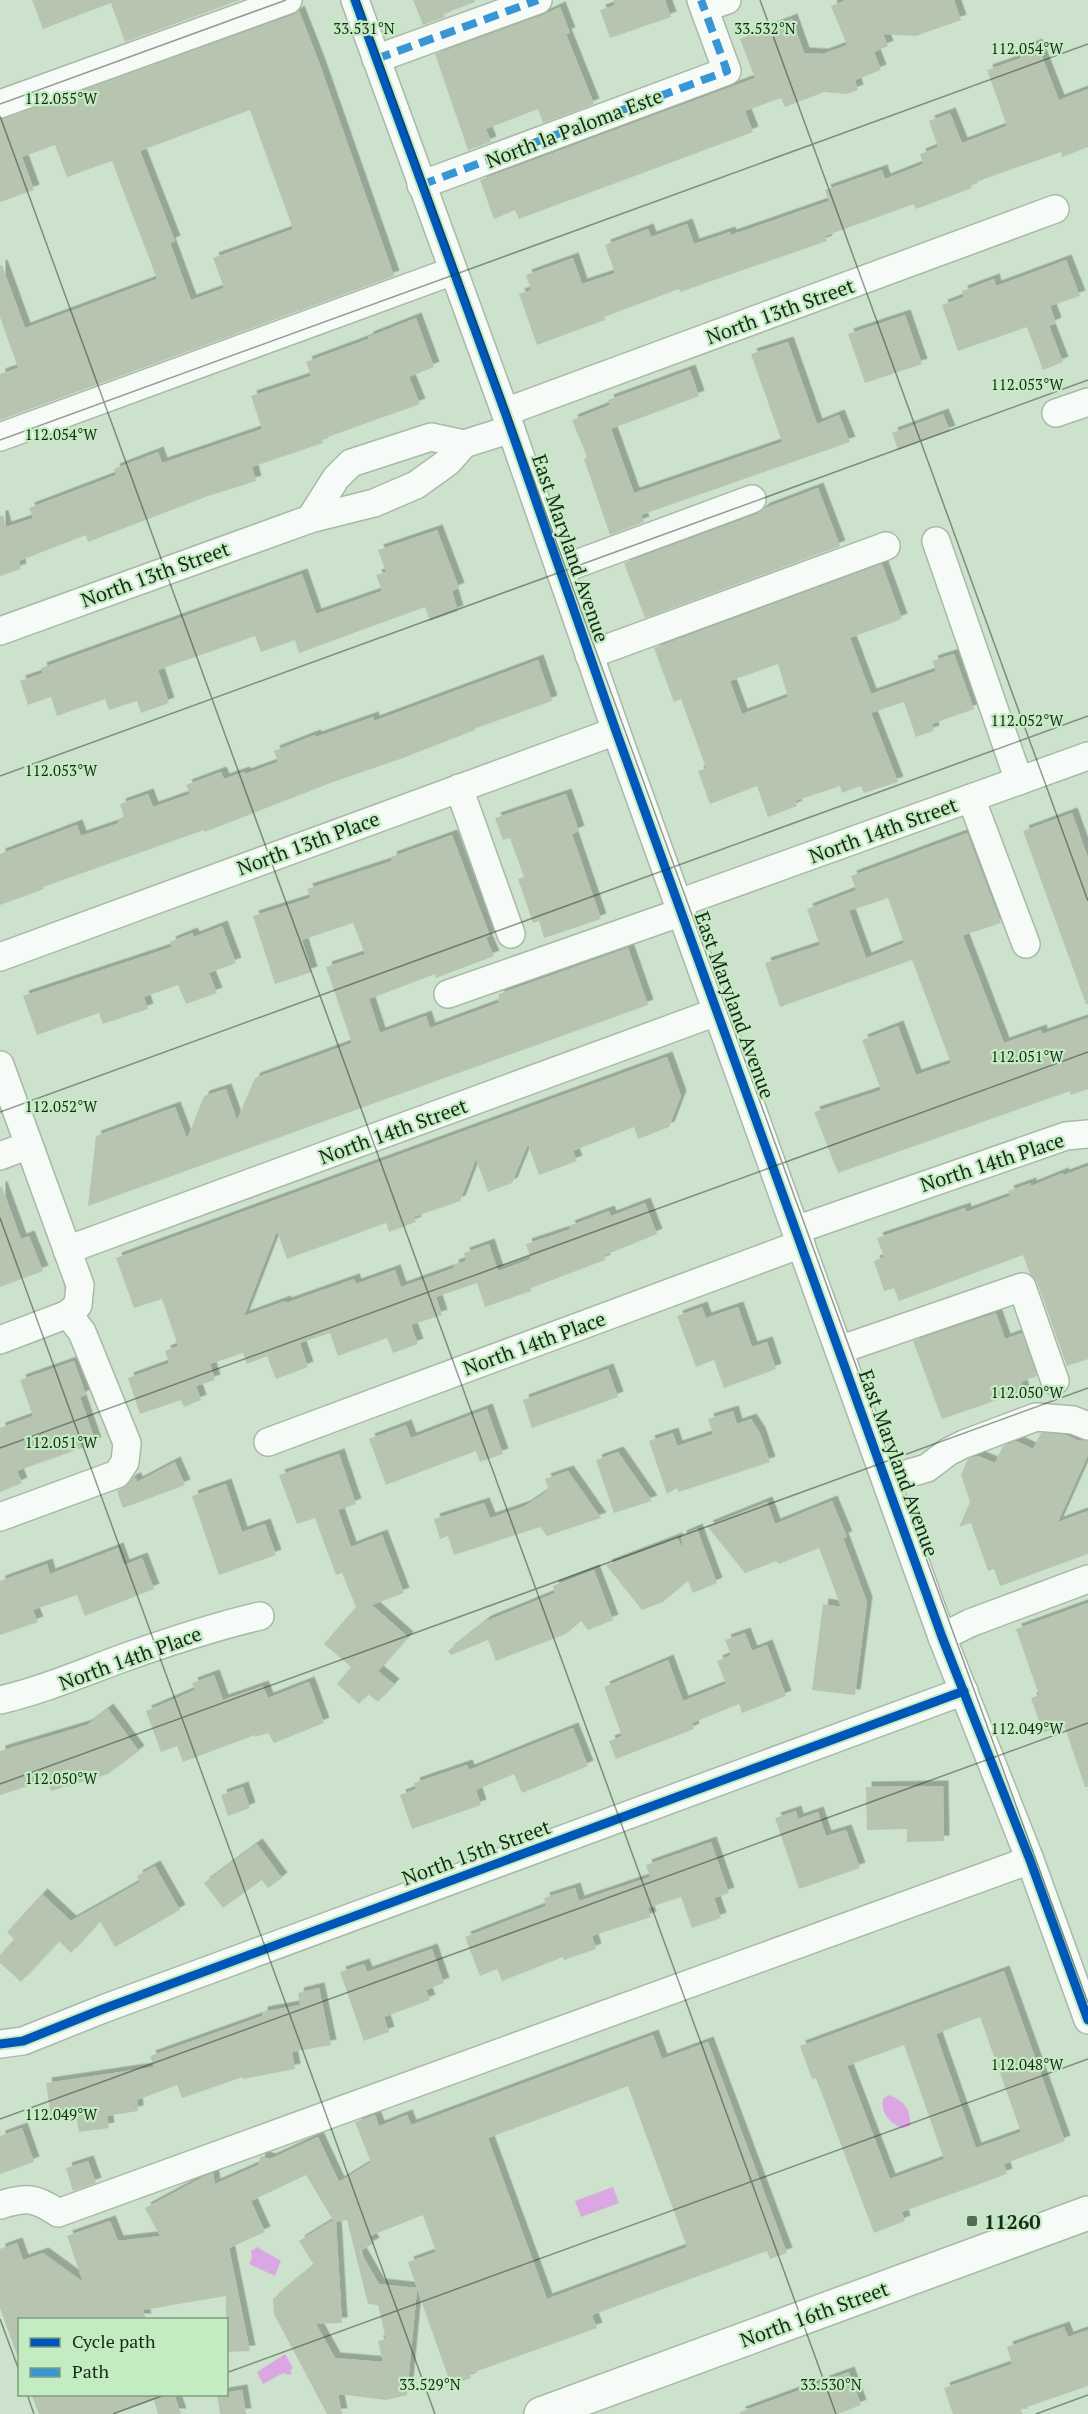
<svg xmlns="http://www.w3.org/2000/svg" width="1088" height="2414" font-family="'PT Serif',serif">
<style>
.water{fill:#dba7e2}
.building{fill:#b7c4b0;fill-rule:evenodd;filter:url(#shadow)}
.lines{fill:none;stroke-linecap:round;stroke-linejoin:round}
.minor-casing{stroke:#a8b9a8;stroke-width:30}
.major-casing{stroke:#a8b9a8;stroke-width:36}
.minor{stroke:#f7fbf7;stroke-width:27}
.major{stroke:#f7fbf7;stroke-width:33}
.quiet{stroke:#3996d4;stroke-width:8;stroke-dasharray:15 8;stroke-linecap:butt}
.cycleway-casing{stroke:#c4ecc2;stroke-width:13}
.cycleway{stroke:#0057b8;stroke-width:9}
.ticks{fill:none;stroke:#192818;stroke-width:1.5;stroke-opacity:0.45}
.poi-dot{fill:#586957;stroke:#c4ecc2;stroke-width:2}
.labels{text-anchor:middle;dominant-baseline:central;stroke-width:4.5;stroke-linejoin:round;paint-order:stroke}
.street-label{font-size:20px;fill:#192818;stroke:#c4ecc2}
.poi-label{font-size:20px;font-weight:bold;fill:#192818;stroke:#c4ecc2;text-anchor:start}
.ticks-label{font-size:15px;text-anchor:middle;fill:#192818;stroke:#c4ecc2;stroke-width:4.5;stroke-linejoin:round;paint-order:stroke}
</style>
<defs>
<filter id="shadow"><feDropShadow dx="5.5" dy="-5.5" stdDeviation="0" flood-color="#0004"/></filter>
</defs>
<rect width="100%" height="100%" fill="#cce2cc"/>
<g class="water">
<path d="M889,2095C904,2101 911,2109 910,2126L902,2128C889,2122 881,2114 883,2099Z"/>
<polygon points="613,2187 619,2203 581,2217 575,2201"/>
<polygon points="257,2247 281,2261 275,2276 249,2264 252,2258 251,2251"/>
<polygon points="285,2354 293,2368 290,2370 292,2373 290,2375 283,2373 263,2384 257,2372"/>
</g>
<g class="building">
<polygon points="32,0 240,0 125,42 111,3 43,29"/>
<polygon points="413,0 474,0 475,2 443,14 445,17 423,25"/>
<polygon points="613,0 665,0 671,17 610,38 600,10 615,5"/>
<polygon points="846,0 954,0 961,20 916,36 883,34 888,46 874,52 881,70 855,80 858,90 847,94 824,92 785,107 781,98 745,111 753,132 519,219 515,210 494,219 480,180 755,78 740,39 792,19 804,53 823,54 847,45 831,6"/>
<polygon points="560,7 570,33 566,34 594,104 543,123 538,109 486,129 491,142 468,150 435,54 543,15"/>
<path d="M299,11L319,62L394,276L0,420V374L18,368L0,317V266L2,265L25,328L157,279L112,161L67,177L55,145L22,157L34,190L0,202V119L293,15ZM250,110L293,229L213,258L224,288L191,300L170,243L175,241L140,151Z"/>
<polygon points="1037,44 1059,100 1088,89 1088,147 1062,157 1061,152 970,184 972,188 916,209 914,204 825,236 827,241 680,292 679,289 604,317 605,320 537,345 519,294 531,290 526,275 573,258 582,284 615,273 605,245 648,229 651,237 687,224 694,244 730,232 731,235 829,201 825,190 882,170 885,179 923,164 920,154 938,147 929,121 950,113 962,143 1007,126 987,70 1021,58 1019,51"/>
<polygon points="1066,260 1080,296 1050,306 1056,323 1049,326 1063,362 1043,370 1027,327 958,351 942,305 964,297 962,291 994,279 996,286"/>
<polygon points="905,315 922,364 865,383 848,334"/>
<polygon points="416,318 434,367 409,377 420,404 322,439 323,443 252,467 256,481 208,496 88,542 86,535 19,561 21,569 0,576 0,516 3,516 6,527 33,518 29,508 116,475 114,469 158,452 162,463 262,429 251,396 311,376 306,362 368,339 368,337"/>
<polygon points="788,342 817,424 839,415 850,442 641,515 644,522 610,535 584,459 587,457 572,420 610,405 608,400 690,370 699,396 611,429 634,493 782,442 751,354"/>
<polygon points="943,414 950,431 898,450 892,433"/>
<polygon points="818,488 840,546 645,618 624,563 757,514 765,508"/>
<polygon points="437,530 459,588 452,591 458,611 430,621 425,607 299,653 295,640 261,652 255,636 158,670 169,703 141,713 137,701 109,710 105,699 57,716 51,697 28,705 20,681 43,673 41,668 302,574 316,614 382,591 376,575 386,572 378,550"/>
<path d="M882,564L902,619L850,638L871,694L936,671L932,661L954,654L974,709L932,724L934,731L916,737L904,702L871,713L898,782L864,793L861,786L842,793L840,786L795,801L797,806L768,817L757,786L710,804L698,771L706,768L681,699L674,702L654,648ZM778,664L788,697L742,714L730,681Z"/>
<polygon points="538,660 552,701 474,729 475,730 403,758 333,782 205,832 204,830 43,887 44,889 0,905 0,854 77,825 81,836 119,823 118,819 124,817 120,804 148,794 153,807 190,794 186,785 221,772 224,779 244,772 245,774 278,762 274,751 315,735 316,737 373,717 374,721"/>
<polygon points="566,794 579,831 572,834 601,919 544,938 539,921 533,923 518,879 524,877 510,838 503,840 495,818"/>
<polygon points="1072,813 1088,858 1088,1004 1086,1004 1023,831"/>
<path d="M967,833L1001,923L964,935V939L1004,1043L1041,1030L1042,1034L1088,1018V1089L1071,1095L1070,1091L838,1173L814,1112L881,1090L862,1040L898,1026L916,1075L951,1063L912,960L780,1007L765,963L820,945L807,909L856,890L851,876ZM888,898L904,943L866,958L849,911Z"/>
<polygon points="452,835 490,936 486,938 494,956 436,978 435,974 369,999 380,1033 426,1016 430,1028 498,1003 499,994 628,948 648,1005 88,1206 96,1136 175,1107 187,1139 204,1096 226,1089 237,1120 255,1078 352,1043 326,967 365,954 353,923 302,940 312,972 275,984 253,916 310,898 307,889 392,861 391,857"/>
<polygon points="222,926 236,963 209,973 217,993 186,1004 178,985 144,997 148,1009 103,1024 99,1013 37,1035 23,996 172,947 170,942 192,933 194,937"/>
<polygon points="667,1057 681,1096 669,1127 638,1139 634,1127 573,1151 577,1161 539,1175 528,1144 512,1183 488,1192 476,1159 460,1201 414,1217 416,1222 389,1232 386,1223 287,1259 277,1231 244,1316 285,1301 286,1303 354,1279 356,1284 395,1270 401,1287 454,1268 453,1265 466,1261 464,1253 489,1244 498,1271 531,1259 526,1244 571,1229 569,1226 609,1211 611,1216 645,1203 657,1234 603,1256 605,1260 531,1288 531,1291 485,1307 477,1283 436,1297 442,1315 411,1325 418,1344 393,1353 387,1338 338,1356 330,1333 300,1343 308,1367 276,1379 267,1356 247,1364 243,1353 210,1364 215,1380 196,1386 201,1400 184,1407 181,1400 140,1414 128,1378 169,1363 165,1351 178,1346 162,1299 134,1308 116,1258"/>
<polygon points="1088,1166 1088,1359 1067,1366 1037,1282 1030,1274 1023,1255 899,1301 894,1288 884,1291 874,1261 884,1257 877,1238 965,1208 966,1212 1010,1196 1008,1191 1031,1183 1031,1186 1063,1173 1064,1175"/>
<polygon points="0,1187 2,1187 21,1239 29,1236 43,1271 0,1287"/>
<polygon points="702,1307 706,1318 738,1307 752,1347 767,1342 776,1369 724,1388 714,1360 696,1367 677,1316"/>
<polygon points="996,1313 1005,1339 1022,1333 1037,1376 1021,1382 1024,1391 942,1419 913,1341"/>
<polygon points="74,1361 86,1395 80,1397 96,1443 17,1471 22,1483 0,1492 0,1428 33,1416 20,1380"/>
<polygon points="608,1369 618,1397 532,1428 523,1400"/>
<polygon points="487,1409 503,1454 480,1462 476,1451 386,1485 369,1439 406,1425 411,1438"/>
<polygon points="733,1411 737,1424 751,1419 760,1433 770,1462 679,1492 677,1488 667,1494 649,1441 673,1433 677,1446 713,1434 708,1419"/>
<polygon points="1041,1433 1066,1435 1077,1440 1088,1441 1088,1455 1058,1522 1088,1511 1088,1554 1000,1586 994,1569 988,1571 971,1523 959,1527 970,1502 961,1475 968,1459 978,1456 995,1463 1003,1446 1016,1441 1033,1449"/>
<polygon points="618,1452 652,1501 614,1513 596,1460"/>
<polygon points="339,1454 356,1504 338,1510 351,1547 382,1535 404,1593 372,1605 408,1637 378,1671 394,1684 378,1702 368,1694 359,1704 337,1684 351,1667 324,1644 356,1607 342,1573 336,1575 315,1518 297,1524 279,1475"/>
<polygon points="175,1462 185,1485 123,1508 117,1491 123,1488 132,1479 136,1478 137,1482"/>
<polygon points="568,1471 601,1518 547,1536 540,1527 454,1555 448,1536 440,1539 434,1519 484,1503 490,1518 525,1506 549,1490 545,1479"/>
<polygon points="226,1484 242,1532 265,1524 276,1555 219,1575 192,1496"/>
<polygon points="832,1501 847,1537 843,1538 867,1602 855,1695 812,1690 823,1604 841,1607 819,1548 779,1564 776,1561 745,1573 707,1526 767,1502 775,1524"/>
<polygon points="697,1529 717,1583 693,1593 688,1581 663,1602 642,1610 606,1565 677,1538 683,1548 681,1536"/>
<polygon points="118,1548 124,1565 142,1558 154,1589 85,1616 77,1595 33,1610 38,1622 0,1635 0,1581 47,1564 50,1574"/>
<polygon points="594,1570 613,1620 588,1630 581,1621 566,1634 496,1661 488,1640 451,1655 448,1651 486,1621 555,1593 553,1586"/>
<polygon points="1088,1603 1088,1787 1085,1787 1064,1725 1043,1733 1031,1698 1039,1695 1016,1629"/>
<polygon points="745,1633 752,1651 767,1645 786,1696 742,1713 739,1704 692,1723 694,1729 616,1759 609,1741 622,1736 604,1687 668,1660 683,1701 726,1684 717,1661 731,1655 725,1640"/>
<polygon points="214,1675 223,1700 263,1686 268,1698 309,1682 324,1723 274,1743 268,1733 255,1737 255,1735 183,1762 177,1746 161,1752 146,1711 195,1690 192,1683"/>
<polygon points="108,1709 139,1751 108,1774 51,1791 47,1780 0,1795 0,1751 87,1725"/>
<polygon points="573,1728 588,1766 522,1793 514,1774 476,1790 481,1805 412,1829 400,1795 416,1789 414,1783 467,1765 469,1770"/>
<polygon points="943,1786 944,1841 907,1842 907,1829 867,1830 866,1787"/>
<polygon points="243,1787 250,1808 228,1816 221,1795"/>
<polygon points="796,1811 798,1819 818,1812 826,1836 846,1830 860,1868 799,1889 775,1818"/>
<polygon points="711,1842 729,1893 714,1898 721,1918 692,1928 681,1897 648,1908 651,1917 592,1936 596,1949 564,1960 563,1957 502,1981 497,1969 480,1976 465,1937 546,1906 544,1898 575,1888 579,1901 650,1877 646,1865"/>
<polygon points="257,1844 282,1878 268,1888 262,1880 223,1908 204,1883"/>
<polygon points="155,1866 180,1910 115,1947 100,1921 71,1953 59,1941 21,1982 0,1963 0,1955 14,1939 7,1932 42,1894 71,1921 140,1882 137,1876"/>
<polygon points="432,1949 444,1983 426,1990 430,2000 384,2017 389,2032 364,2041 340,1972 364,1964 367,1972"/>
<path d="M1004,1971L1065,2141L1004,2164L1007,2174L902,2212L905,2221L874,2233L816,2078L812,2079L800,2046ZM980,2017L1021,2132L976,2148L936,2034ZM904,2045L944,2159L890,2179L847,2066Z"/>
<polygon points="319,1988 331,2045 292,2052 295,2069 243,2079 243,2077 182,2098 177,2085 137,2100 138,2111 107,2116 109,2128 79,2132 76,2114 51,2118 46,2083 154,2067 150,2056 262,2016 262,2012 300,2005 298,1993"/>
<path d="M653,2035L662,2059L708,2042L787,2253L770,2259L767,2251L592,2315L597,2328L469,2374L471,2378L451,2385L417,2289L407,2395L386,2400L338,2394L342,2414H327L274,2314L273,2299L314,2265L299,2241L333,2220L306,2175L251,2201L265,2232L229,2248L250,2351L226,2352V2296L143,2310L146,2319H20V2355H17L0,2308V2249L17,2243L23,2260L43,2253L83,2282L67,2236L110,2221L118,2241L160,2236L145,2208L205,2176L213,2173L215,2184L258,2165L261,2156L270,2159L318,2137L339,2182L371,2162L355,2122L375,2115L379,2126L407,2115L411,2125ZM628,2086L687,2247L547,2299L488,2138ZM423,2215L436,2252L408,2262L417,2288L379,2284L360,2251L374,2243L370,2236ZM347,2220L368,2304L378,2305L386,2339L378,2341L383,2362L335,2358L316,2324L342,2323L336,2222Z"/>
<polygon points="22,2128 34,2162 0,2174 0,2136"/>
<polygon points="88,2161 96,2183 73,2191 66,2168"/>
<polygon points="1064,2327 1068,2337 1088,2330 1088,2386 1021,2409 1022,2414 953,2414 944,2388 1012,2364 1007,2347"/>
<polygon points="849,2372 861,2405 838,2414 740,2414 740,2412"/>
<polygon points="242,2390 246,2414 220,2414 217,2394"/>
<polygon points="31,2394 174,2394 181,2414 158,2414 154,2400 114,2414 39,2414"/>
</g>
<g class="lines">
<g class="minor-casing">
<g id="minor">
<polyline points="355,0 505,412 616,731 942,1637 1030,1860 1088,2020"/>
<polyline points="704,8 727,0"/>
<polyline points="376,59 538,0"/>
<polyline points="0,104 288,0"/>
<polyline points="421,185 727,71 701,0"/>
<polyline points="505,412 1055,209"/>
<polyline points="1056,413 1088,402"/>
<polyline points="0,437 453,271"/>
<polyline points="310,519 336,478 351,463 431,437 464,444"/>
<polyline points="936,541 1019,781"/>
<polyline points="560,570 752,499"/>
<polyline points="0,631 310,519 374,503 416,485 448,462 464,444 511,429"/>
<polyline points="589,655 886,546"/>
<polyline points="459,788 511,934"/>
<polyline points="971,798 1026,944"/>
<polyline points="679,903 1088,756"/>
<polyline points="0,957 616,731"/>
<polyline points="448,994 682,912"/>
<polyline points="0,1065 80,1285 78,1305 68,1314 0,1340"/>
<polyline points="0,1156 29,1145"/>
<polyline points="796,1230 1066,1136 1088,1134"/>
<polyline points="67,1250 719,1011"/>
<polyline points="839,1350 1022,1287 1055,1381"/>
<polyline points="268,1442 801,1244"/>
<polyline points="886,1480 927,1468 948,1452 964,1444 1036,1417 1073,1420 1088,1426"/>
<polyline points="0,1517 117,1474 125,1462 127,1443 82,1332 68,1314"/>
<polyline points="942,1637 970,1623 1088,1579"/>
<path d="M0,1700C43,1690 82,1673 123,1658C168,1642 213,1627 260,1616"/>
<polyline points="0,2044 23,2041 103,2009 964,1691"/>
<path d="M0,2205C26,2197 35,2197 58,2213L1030,1860"/>
</g>
</g>
<g class="major-casing">
<polyline id="major" points="541,2414 1088,2213"/>
</g>
<use href="#minor" class="minor"/>
<use href="#major" class="major"/>
<g class="quiet">
<polyline points="376,59 538,0"/>
<polyline points="421,185 727,71 701,0"/>
</g>
<g class="cycleway-casing">
<g id="cycleway">
<polyline points="355,0 505,412 616,731 942,1637 1030,1860 1088,2020"/>
<polyline points="0,2044 23,2041 103,2009 964,1691"/>
</g>
</g>
<use href="#cycleway" class="cycleway"/>
</g>
<path class="ticks" d="M359,0L1088,2003M760,0L1088,901M0,104L286,0M0,116L836,2414M0,440L1088,44M0,776L1088,380M0,1112L1088,716M0,1218L435,2414M0,1448L1088,1052M0,1784L1088,1388M0,2119L1088,1723M0,2319L20,2373M226,2373L1088,2059M27,2394L34,2414M113,2414L167,2394M1036,2414L1088,2395"/>
<rect class="poi-dot" x="966" y="2215" width="12" height="12" rx="3"/>
<g class="labels">
<g class="street-label">
<text transform="translate(574 128) rotate(-21)">North la Paloma Este</text>
<text transform="translate(780 311) rotate(-20)">North 13th Street</text>
<text transform="translate(571 548) rotate(71)">East Maryland Avenue</text>
<text transform="translate(155 574) rotate(-20)">North 13th Street</text>
<text transform="translate(883 830) rotate(-20)">North 14th Street</text>
<text transform="translate(308 843) rotate(-20)">North 13th Place</text>
<text transform="translate(735 1005) rotate(70)">East Maryland Avenue</text>
<text transform="translate(393 1131) rotate(-20)">North 14th Street</text>
<text transform="translate(992 1162) rotate(-18)">North 14th Place</text>
<text transform="translate(534 1343) rotate(-20)">North 14th Place</text>
<text transform="translate(899 1463) rotate(70)">East Maryland Avenue</text>
<text transform="translate(130 1658) rotate(-20)">North 14th Place</text>
<text transform="translate(476 1852) rotate(-20)">North 15th Street</text>
<text transform="translate(814 2314) rotate(-20)">North 16th Street</text>
</g>
<g class="poi-label">
<text x="984" y="2221">11260</text>
</g>
</g>
<g class="ticks-label">
<text x="364" y="34">33.531°N</text>
<text x="765" y="34">33.532°N</text>
<text x="1027" y="54">112.054°W</text>
<text x="61" y="104">112.055°W</text>
<text x="1027" y="390">112.053°W</text>
<text x="61" y="440">112.054°W</text>
<text x="1027" y="726">112.052°W</text>
<text x="61" y="776">112.053°W</text>
<text x="1027" y="1062">112.051°W</text>
<text x="61" y="1112">112.052°W</text>
<text x="1027" y="1398">112.050°W</text>
<text x="61" y="1448">112.051°W</text>
<text x="1027" y="1734">112.049°W</text>
<text x="61" y="1784">112.050°W</text>
<text x="1027" y="2070">112.048°W</text>
<text x="61" y="2120">112.049°W</text>
<text x="430" y="2390">33.529°N</text>
<text x="831" y="2390">33.530°N</text>
</g>
<rect x="18" y="2318" width="210" height="78" fill="#c4ecc2" stroke="#809e7e" stroke-width="1.5"/>
<rect x="30" y="2338" width="30" height="9" fill="#0057b8" stroke="#809e7e" stroke-width="1.5"/>
<text x="72" y="2348" font-size="18" fill="#192818">Cycle path</text>
<rect x="30" y="2368" width="30" height="9" fill="#3996d4" stroke="#809e7e" stroke-width="1.5"/>
<text x="72" y="2378" font-size="18" fill="#192818">Path</text>
</svg>
